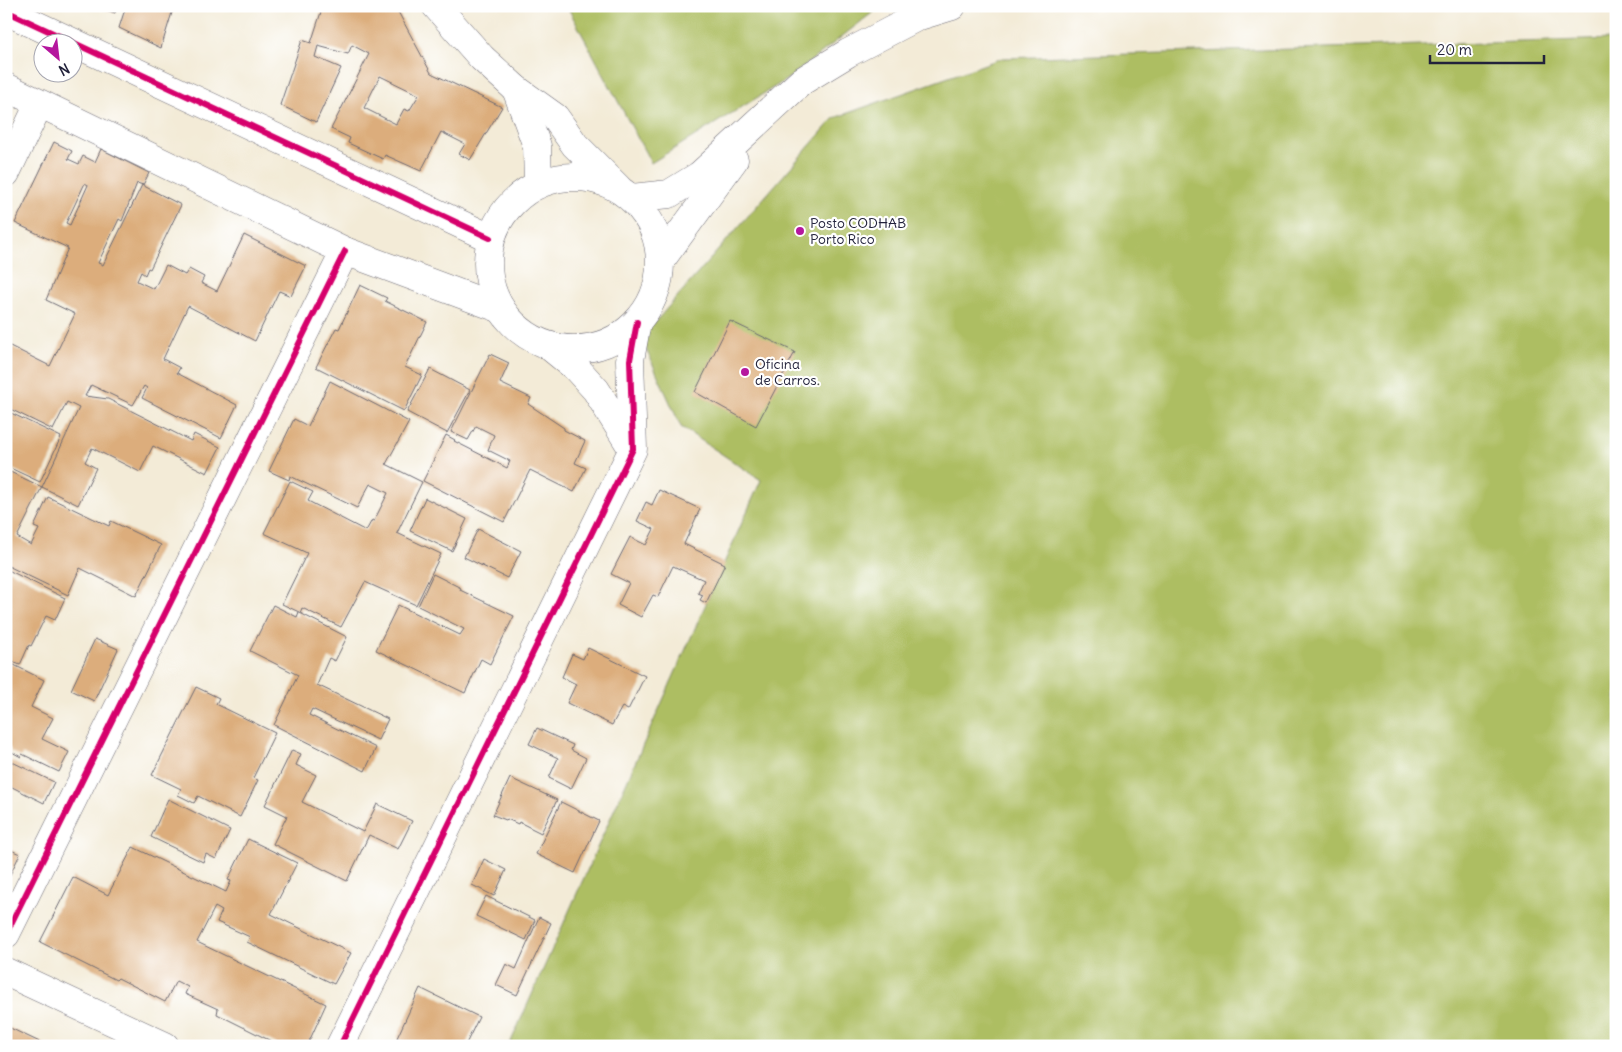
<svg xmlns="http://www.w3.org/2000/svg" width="1622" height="1052" font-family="Delius,sans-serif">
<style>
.green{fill:#adbe62;stroke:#68704e}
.building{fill:#dcad7b;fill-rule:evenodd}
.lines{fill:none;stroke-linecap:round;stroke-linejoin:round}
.minor-casing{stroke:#6b6872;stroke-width:29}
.minor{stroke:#fff;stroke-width:28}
.cycleway-casing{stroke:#fff;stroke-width:9}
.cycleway{stroke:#d6006c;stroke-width:6}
.poi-dot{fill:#b5179e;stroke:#fff;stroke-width:2}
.labels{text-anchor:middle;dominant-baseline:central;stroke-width:4.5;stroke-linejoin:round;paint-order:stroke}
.poi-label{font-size:14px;fill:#22223b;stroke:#fff;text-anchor:start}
</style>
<rect width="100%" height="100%" fill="#fff"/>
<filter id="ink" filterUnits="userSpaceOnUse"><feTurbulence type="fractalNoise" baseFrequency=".02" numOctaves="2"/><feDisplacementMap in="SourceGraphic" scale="10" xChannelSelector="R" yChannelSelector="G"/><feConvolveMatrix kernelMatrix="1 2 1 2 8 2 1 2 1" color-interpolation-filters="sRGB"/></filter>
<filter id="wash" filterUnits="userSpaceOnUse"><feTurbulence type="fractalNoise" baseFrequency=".0096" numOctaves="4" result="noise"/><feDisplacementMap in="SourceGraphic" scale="20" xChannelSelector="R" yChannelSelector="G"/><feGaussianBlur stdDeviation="1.12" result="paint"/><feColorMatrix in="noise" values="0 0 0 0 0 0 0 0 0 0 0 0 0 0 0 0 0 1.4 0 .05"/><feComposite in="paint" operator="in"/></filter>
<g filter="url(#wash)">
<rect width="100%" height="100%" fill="#f3ebd7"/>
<g class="green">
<polygon points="567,6 881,6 789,78 651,163"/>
<polygon points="1616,39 1616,1046 509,1046 761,480 681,427 641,338 834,118 1002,58"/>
</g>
<g id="blocks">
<g class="building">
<polygon points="94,6 118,6 115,13"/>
<polygon points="126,6 174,6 161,48 119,28"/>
<path d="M323,6H351L357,9L358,6H395L431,73L502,107L470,160L459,154L465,144L441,132L421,171L385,155L383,159L348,143L350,138L331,129L369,54L352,45L348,54L318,46L315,57L341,68L316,122L280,105L302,40L311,43ZM380,76L419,95L409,111L404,109L396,124L364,108Z"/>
<path d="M54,142L72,151L68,159L79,164L83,156L95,162L101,149L149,173L143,185L137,183L122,221L119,219L98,263L103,265L142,185L181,205L150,269L148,268L145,275L141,272L137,281L154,289L166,265L185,275L189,269L204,277L201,283L217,291L244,235L306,266L291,296L279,291L255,341L188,306L163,359L180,368L177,373L237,405L221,438L142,398L147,388L144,386L133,405L91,385L85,396L108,399L191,441L194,434L220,447L207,473L153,446L140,472L92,448L85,462L96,468L78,505L42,487L79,408L67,402L53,430L6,407V348L8,345L50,366L75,314L46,300L68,248L15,223ZM85,183L88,185L70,225L66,223Z"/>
<polygon points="360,285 387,298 385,301 427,322 405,367 422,375 404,411 316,367 336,328 339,329"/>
<polygon points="730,321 795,352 756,426 695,392"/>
<polygon points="490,354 509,363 500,383 531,398 528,404 564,428 564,430 585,441 575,463 586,468 574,492 530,470 504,522 423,481 446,435 455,440 454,441 507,468 510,461 488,450 494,435 476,426 468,440 451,432"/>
<polygon points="430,369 470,390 447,433 407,412"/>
<polygon points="330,381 409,422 386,464 422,482 397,533 441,554 416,605 365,582 341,627 302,608 300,613 347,637 335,661 329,658 317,685 388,719 378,740 312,709 309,715 376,748 365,771 274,725 298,675 250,651 273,605 297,617 299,612 282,604 307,553 264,533 290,481 313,492 308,501 366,531 372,520 374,521 388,493 370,484 357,508 290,476 289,480 269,471 294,419 308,426"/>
<polygon points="11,413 61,437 40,482 6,466 6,422"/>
<polygon points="6,470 42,487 17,537 31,545 39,529 34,527 48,497 109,526 111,521 161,545 136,596 80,568 68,595 6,565 6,500 10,493 6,491"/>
<polygon points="659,490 700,509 684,544 725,564 706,603 700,600 703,595 698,593 704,580 673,566 658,597 653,595 641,617 618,605 629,583 611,574 630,537 646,545 654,529 637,521 646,502 652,505"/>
<polygon points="425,498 467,519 452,551 410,531"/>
<polygon points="478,529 521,551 507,578 464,557"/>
<polygon points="6,569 65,598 55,620 46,616 31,646 29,645 20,665 6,659"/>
<polygon points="433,574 461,588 460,590 514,616 490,664 481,659 465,693 376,650 398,605 460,635 464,629 418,606"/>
<polygon points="95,639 118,649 94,701 71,690"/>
<polygon points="588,648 645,676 628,710 622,707 612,725 567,703 576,684 562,677 572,654 583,659"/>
<polygon points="6,661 44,680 31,707 53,718 42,739 69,752 59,772 22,754 21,757 10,751 11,749 6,747"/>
<polygon points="196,687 219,698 216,704 275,733 253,778 258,780 240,817 198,796 194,803 178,795 181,789 152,775"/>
<polygon points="537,728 573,745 571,750 586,758 571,789 549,778 558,758 529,744"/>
<polygon points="292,750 301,754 296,765 316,775 302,802 363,832 377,804 412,821 398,849 369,835 347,881 273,844 287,816 265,805"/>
<polygon points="6,759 54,782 44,803 6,784"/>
<polygon points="510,778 557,800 541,833 519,822 518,824 507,819 506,820 493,815"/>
<polygon points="168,799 230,830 216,859 206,854 203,862 151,837"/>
<polygon points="561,802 599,821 575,873 536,854"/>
<polygon points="248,839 297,863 271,914 351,953 334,984 247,942 250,937 217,922 222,911 215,907 197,942 326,1004 307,1046 281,1046 217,1014 218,1009 185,994 188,987 176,981 165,1002 118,978 116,980 40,942 73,877 108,895 133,847 226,892 231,881 228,880"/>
<polygon points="6,848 20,854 6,883"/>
<polygon points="484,859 506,870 494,896 472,885"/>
<polygon points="486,896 535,920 526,940 476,916"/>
<polygon points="539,917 551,923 517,995 496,985 506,964 516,969"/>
<polygon points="420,988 479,1017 465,1046 412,1046 397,1038"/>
<polygon points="6,1026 48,1046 6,1046"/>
</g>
</g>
</g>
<g filter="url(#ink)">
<use href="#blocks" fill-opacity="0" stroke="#6b6872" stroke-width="1"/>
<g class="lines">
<g class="minor-casing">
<g id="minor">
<polyline points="436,6 482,58 516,89 555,117 575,145 618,188"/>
<polyline points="6,11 490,238"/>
<polyline points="6,87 345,251 501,309"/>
<polyline points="516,89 537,146 538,184"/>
<polyline points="6,173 39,104"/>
<circle cx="574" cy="263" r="86"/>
<polyline points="632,198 669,194 700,175 802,81 848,53 919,16 952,6"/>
<polyline points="661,260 734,160"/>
<polyline points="549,346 576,368 596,390 632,448"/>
<polyline points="6,934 345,251"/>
<polyline points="6,972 165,1046"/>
<polyline points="340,1046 633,449 630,360 637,322"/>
</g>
</g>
<use href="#minor" class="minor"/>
<g class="cycleway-casing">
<g id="cycleway">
<polyline points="6,11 490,238"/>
<polyline points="6,934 345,251"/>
<polyline points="340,1046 633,449 630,360 637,322"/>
</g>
</g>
<use href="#cycleway" class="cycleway"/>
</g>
</g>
<g class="poi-dot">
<circle cx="800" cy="231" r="5"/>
<circle cx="745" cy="372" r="5"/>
</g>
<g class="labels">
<g class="poi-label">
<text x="810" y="223">Posto CODHAB<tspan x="810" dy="16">Porto Rico</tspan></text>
<text x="755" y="364">Oficina<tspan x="755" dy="16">de Carros.</tspan></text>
</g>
</g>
<rect width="1622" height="1052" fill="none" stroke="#fff" stroke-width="25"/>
<g transform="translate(58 58) rotate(152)"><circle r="24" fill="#ffffff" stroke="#a7a7b1"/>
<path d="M0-4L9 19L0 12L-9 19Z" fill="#b5179e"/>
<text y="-8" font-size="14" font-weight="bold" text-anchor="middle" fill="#22223b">N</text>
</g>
<path d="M1430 55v8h114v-8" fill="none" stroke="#22223b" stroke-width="2.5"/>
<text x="1437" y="55" font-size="15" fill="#22223b" stroke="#ffffff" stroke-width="4" paint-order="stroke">20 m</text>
</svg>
